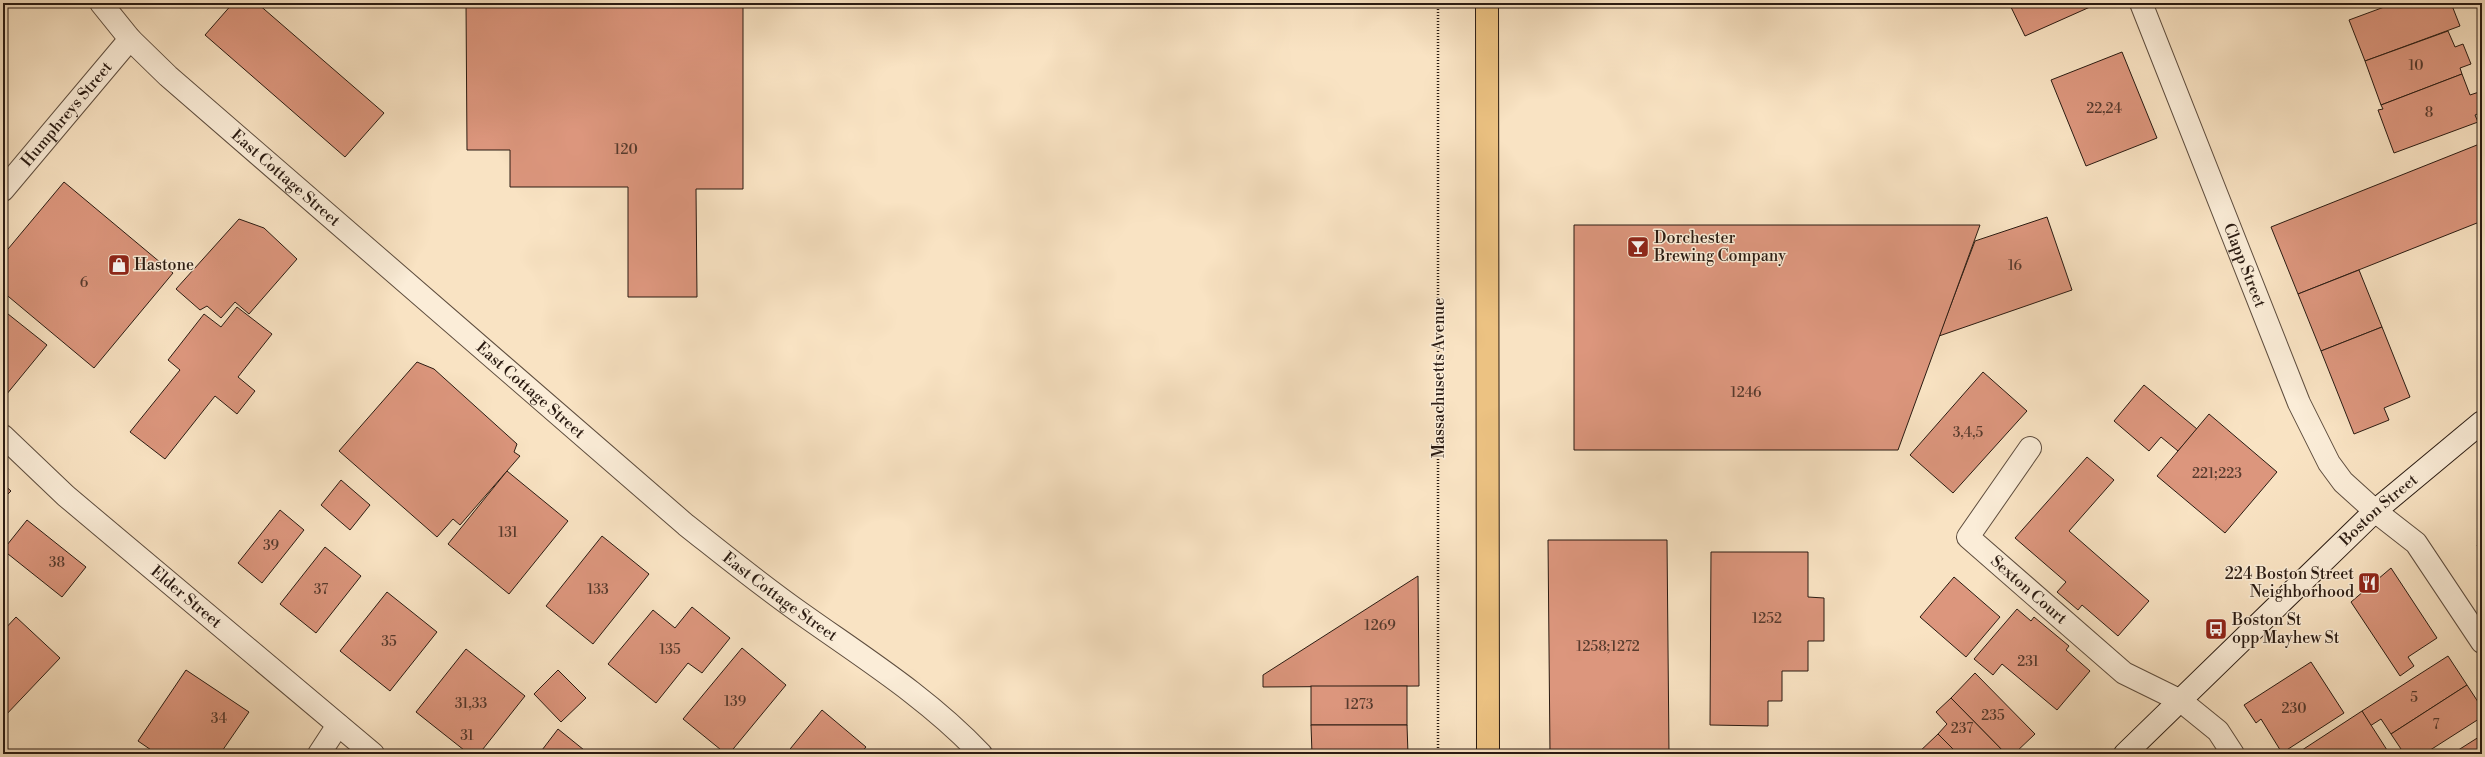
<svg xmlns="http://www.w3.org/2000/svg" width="2485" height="757" font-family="'Libre Bodoni',serif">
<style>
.building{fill:#dc967d;stroke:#2a1b12}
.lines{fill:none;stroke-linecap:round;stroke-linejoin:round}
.minor-casing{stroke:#5e4d3e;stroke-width:24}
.tertiary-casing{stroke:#5e4d3e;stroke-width:24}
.secondary-casing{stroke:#2a1b12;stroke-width:24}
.primary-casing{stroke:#2a1b12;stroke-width:24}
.path{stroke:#2a1b12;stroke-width:2.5;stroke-dasharray:1 2;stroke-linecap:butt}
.minor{stroke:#fbedd8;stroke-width:22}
.tertiary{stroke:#fbedd8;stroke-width:22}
.secondary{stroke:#fbedd8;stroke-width:22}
.primary{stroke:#ecc282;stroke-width:22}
.labels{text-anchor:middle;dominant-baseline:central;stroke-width:3;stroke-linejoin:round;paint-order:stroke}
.number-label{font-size:14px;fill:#563a2d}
.street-label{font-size:16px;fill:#2a1b12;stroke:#fbedd8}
.poi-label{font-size:16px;fill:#2a1b12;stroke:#fbedd8;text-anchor:start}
</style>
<rect width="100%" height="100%" fill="#f9e3c3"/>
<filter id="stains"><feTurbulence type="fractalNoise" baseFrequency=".005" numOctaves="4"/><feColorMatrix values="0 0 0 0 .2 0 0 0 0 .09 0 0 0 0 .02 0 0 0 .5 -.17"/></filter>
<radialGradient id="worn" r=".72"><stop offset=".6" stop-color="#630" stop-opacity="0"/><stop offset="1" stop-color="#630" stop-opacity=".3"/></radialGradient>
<g class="building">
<polygon points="233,3 257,3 384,113 345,157 205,35"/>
<polygon points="466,3 743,3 743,189 696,189 697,297 628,297 628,187 510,187 510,150 467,150"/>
<polygon points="2009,3 2088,3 2090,7 2025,36"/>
<polygon points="2395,3 2444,3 2445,5 2451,3 2460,26 2365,61 2349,20"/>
<polygon points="2448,31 2455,47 2463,44 2471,64 2460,68 2462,74 2381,105 2365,61"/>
<polygon points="2122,52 2157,138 2086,166 2051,80"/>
<polygon points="2462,74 2470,95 2479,92 2482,99 2482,112 2475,115 2478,122 2394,153 2378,110 2383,109 2381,105"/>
<polygon points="2482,143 2482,221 2298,294 2271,227"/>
<polygon points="64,182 173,273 94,368 3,292 3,255"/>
<polygon points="2047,217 2072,290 1939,336 1975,241"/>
<polygon points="239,219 264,228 297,259 249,314 235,302 221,318 207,306 200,310 176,289"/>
<polygon points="1574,225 1980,225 1898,450 1574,450"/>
<polygon points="2359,270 2382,327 2321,351 2298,294"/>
<polygon points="237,307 272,334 238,377 255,391 237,414 215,396 165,459 130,432 180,370 168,360 204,314 221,327"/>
<polygon points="3,310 47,345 6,395 3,393"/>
<polygon points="2382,327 2410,397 2384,408 2389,420 2354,434 2321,351"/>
<polygon points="417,362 434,369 517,444 514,452 520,456 460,525 453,519 437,537 339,451"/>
<polygon points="1983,372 2027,411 1953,493 1910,455"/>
<polygon points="2144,385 2197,429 2178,451 2161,437 2149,451 2114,421"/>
<polygon points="2209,414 2277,472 2225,533 2157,476"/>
<polygon points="2087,457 2114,480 2069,531 2149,601 2118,636 2082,605 2078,610 2057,592 2066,582 2015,538"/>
<polygon points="507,471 568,521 509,594 448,544"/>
<polygon points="341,480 370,505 350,530 321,505"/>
<polygon points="3,484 11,491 3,499"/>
<polygon points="280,510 304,530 262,583 238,563"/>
<polygon points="27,520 86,567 62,597 3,550"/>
<polygon points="602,536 649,574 593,644 546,606"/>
<polygon points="1548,540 1667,540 1669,754 1550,754"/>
<polygon points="2482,542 2482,553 2477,545"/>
<polygon points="325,547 361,576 316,633 280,604"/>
<polygon points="1711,552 1808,552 1808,597 1824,598 1824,641 1808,641 1808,671 1782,671 1782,701 1768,701 1768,726 1710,725"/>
<polygon points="2391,568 2437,638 2408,657 2414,666 2400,676 2351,602"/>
<polygon points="1418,576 1419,686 1263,687 1263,675"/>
<polygon points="1954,577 2000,617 1966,657 1920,617"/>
<polygon points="387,592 437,632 390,691 340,651"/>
<polygon points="692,607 730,638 702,673 688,663 656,703 608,664 653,610 675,628"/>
<polygon points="2017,609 2031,621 2034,617 2069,646 2066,650 2090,671 2057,710 2002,664 1993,675 1974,659"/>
<polygon points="16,617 60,658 3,718 3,631"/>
<polygon points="742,648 786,685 729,754 726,754 683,719"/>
<polygon points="466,649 525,696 479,754 469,754 416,712"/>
<polygon points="2448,656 2467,685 2391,734 2381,719 2370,726 2362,711"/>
<polygon points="2311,662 2344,713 2282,753 2261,719 2256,723 2244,705"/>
<polygon points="186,670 249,712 220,754 157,754 138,741"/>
<polygon points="558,670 586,698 561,722 534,694"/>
<polygon points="1975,673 2035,734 2014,754 2006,754 1951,698"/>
<polygon points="2467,685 2482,708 2482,717 2424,754 2393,754 2401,749 2391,734"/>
<rect x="1311" y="686" width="96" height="39"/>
<polygon points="1951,698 2006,754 1958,754 1938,734 1947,724 1936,712"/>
<polygon points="822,710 866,747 860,754 786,754"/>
<polygon points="2362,711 2387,750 2381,754 2296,754"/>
<polygon points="1311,725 1407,725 1408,754 1312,754"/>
<polygon points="558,729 589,754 539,754"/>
<polygon points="1938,734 1958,754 1917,754"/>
<polygon points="2482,735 2482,754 2452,754"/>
</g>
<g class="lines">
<g class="minor-casing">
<g id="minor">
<path id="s1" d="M2141,3L2299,403L2329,463L2343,482L2375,511L2416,543L2482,642"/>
<path id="s2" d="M3,190L130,39"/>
<path id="s3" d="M3,436L66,496L373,754"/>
<path id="s4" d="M2030,448L1968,537L2124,673L2181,701L2218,731L2233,754"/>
<polyline points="319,754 338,725"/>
</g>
</g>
<g class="tertiary-casing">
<g id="tertiary">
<path id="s5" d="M101,3L130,39L168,76L686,525C724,555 762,586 802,614C864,658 928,698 981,754"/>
</g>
</g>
<g class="secondary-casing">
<g id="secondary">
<path id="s6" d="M2125,754L2375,511L2482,422"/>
</g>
</g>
<g class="primary-casing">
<polyline id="primary" points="1487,3 1488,754"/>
</g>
<polyline class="path" points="1438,3 1438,754"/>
<use href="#minor" class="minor"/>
<use href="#tertiary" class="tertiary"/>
<use href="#secondary" class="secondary"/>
<use href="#primary" class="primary"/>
</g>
<defs>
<g id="bar-square" transform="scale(1.15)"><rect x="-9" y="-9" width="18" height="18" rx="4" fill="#8f2418" stroke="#fbedd8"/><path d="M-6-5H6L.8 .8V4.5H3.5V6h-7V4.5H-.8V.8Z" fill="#fff"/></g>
<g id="shop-square" transform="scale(1.15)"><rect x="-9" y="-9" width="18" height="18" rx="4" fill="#8f2418" stroke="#fbedd8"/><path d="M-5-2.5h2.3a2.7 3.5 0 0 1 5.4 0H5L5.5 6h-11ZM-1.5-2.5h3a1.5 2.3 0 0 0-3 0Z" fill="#fff"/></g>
<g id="restaurant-square" transform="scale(1.15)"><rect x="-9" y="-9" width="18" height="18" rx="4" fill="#8f2418" stroke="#fbedd8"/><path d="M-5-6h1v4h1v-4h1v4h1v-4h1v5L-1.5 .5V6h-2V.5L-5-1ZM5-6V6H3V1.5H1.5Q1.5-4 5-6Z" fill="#fff"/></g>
<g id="bus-square" transform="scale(1.15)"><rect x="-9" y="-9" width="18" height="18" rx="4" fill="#8f2418" stroke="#fbedd8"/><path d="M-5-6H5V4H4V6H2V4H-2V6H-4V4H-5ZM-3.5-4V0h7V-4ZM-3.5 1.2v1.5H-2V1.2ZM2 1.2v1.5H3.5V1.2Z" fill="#fff"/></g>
</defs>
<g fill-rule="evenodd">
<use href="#bar-square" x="1638" y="247"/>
<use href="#shop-square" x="119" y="265"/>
<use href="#restaurant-square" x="2369" y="583"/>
<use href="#bus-square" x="2216" y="629"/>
</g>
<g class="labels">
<g class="number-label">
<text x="2416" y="66">10</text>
<text x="2104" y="109">22,24</text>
<text x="2429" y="113">8</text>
<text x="626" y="150">120</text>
<text x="2015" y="266">16</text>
<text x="84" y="283">6</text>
<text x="1746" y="393">1246</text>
<text x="1968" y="433">3,4,5</text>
<text x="2217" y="474">221;223</text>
<text x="508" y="533">131</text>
<text x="271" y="546">39</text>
<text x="57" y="563">38</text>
<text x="321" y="590">37</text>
<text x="598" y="590">133</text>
<text x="1767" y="619">1252</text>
<text x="1380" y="626">1269</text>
<text x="389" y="642">35</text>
<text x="1608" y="647">1258;1272</text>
<text x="670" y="650">135</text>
<text x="2028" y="662">231</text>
<text x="2414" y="698">5</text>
<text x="735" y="702">139</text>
<text x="471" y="704">31,33</text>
<text x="1359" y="705">1273</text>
<text x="2294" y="709">230</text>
<text x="1993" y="716">235</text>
<text x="219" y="719">34</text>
<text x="2436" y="725">7</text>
<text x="1962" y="729">237</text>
<text x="467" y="736">31</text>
</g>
<g class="street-label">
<text stroke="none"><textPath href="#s2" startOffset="99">Humphreys Street</textPath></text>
<text stroke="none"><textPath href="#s5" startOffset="255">East Cottage Street</textPath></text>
<text stroke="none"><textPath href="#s1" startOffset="282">Clapp Street</textPath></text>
<text transform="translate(1439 378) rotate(-90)">Massachusetts Avenue</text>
<text stroke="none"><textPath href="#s5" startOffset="579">East Cottage Street</textPath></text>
<text stroke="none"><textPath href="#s6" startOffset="352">Boston Street</textPath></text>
<text stroke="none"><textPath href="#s4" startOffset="189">Sexton Court</textPath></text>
<text stroke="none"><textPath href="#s3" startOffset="244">Elder Street</textPath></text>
<text stroke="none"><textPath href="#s5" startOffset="903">East Cottage Street</textPath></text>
</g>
<g class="poi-label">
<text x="1654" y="238">Dorchester<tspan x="1654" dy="18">Brewing Company</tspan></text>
<text x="134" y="265">Hastone</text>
<text x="2354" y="574" text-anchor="end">224 Boston Street<tspan x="2354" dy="18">Neighborhood</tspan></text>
<text x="2232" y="620">Boston St<tspan x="2232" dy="18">opp Mayhew St</tspan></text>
</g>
</g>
<rect width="2485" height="757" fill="none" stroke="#f9e3c3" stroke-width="16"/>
<rect x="4" y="4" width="2477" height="749" fill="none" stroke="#2a1b12" stroke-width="2"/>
<rect x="8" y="8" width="2469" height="741" fill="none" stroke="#2a1b12"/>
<rect width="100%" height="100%" filter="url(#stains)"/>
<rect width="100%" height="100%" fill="url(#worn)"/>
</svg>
